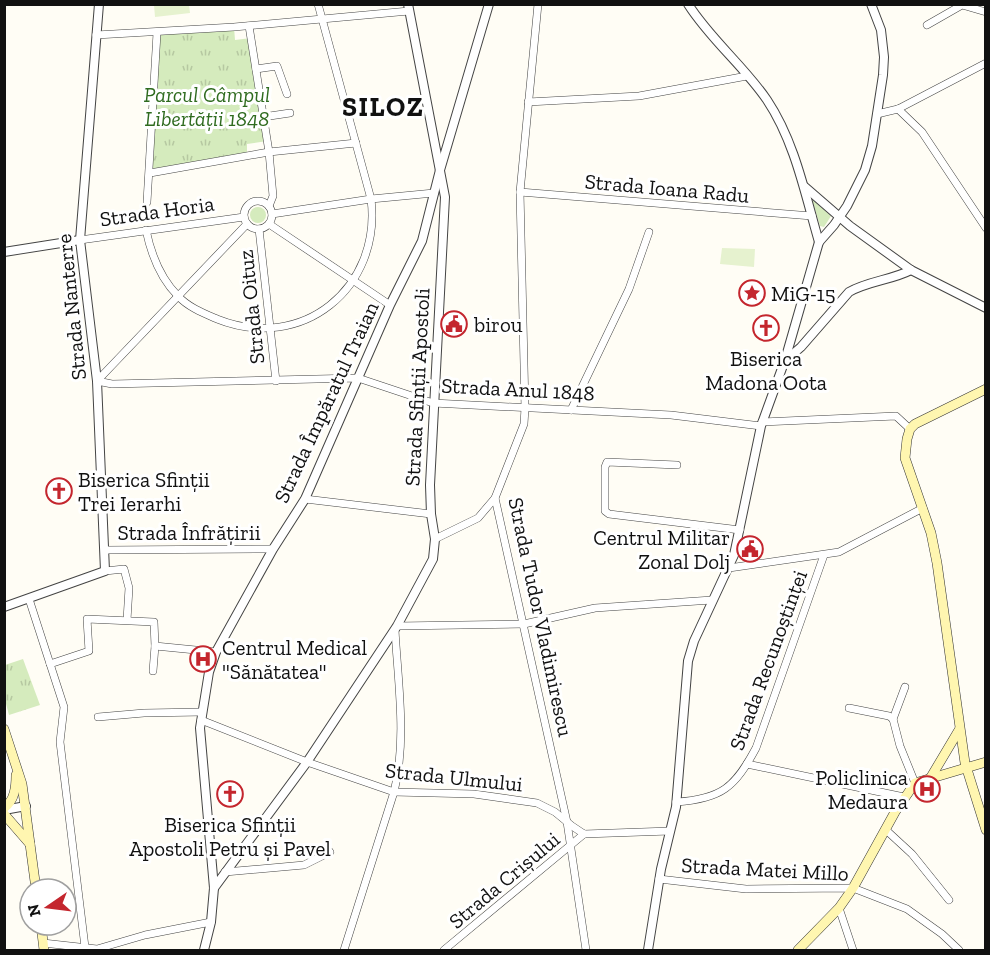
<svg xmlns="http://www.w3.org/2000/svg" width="990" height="955" font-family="'Zilla Slab',serif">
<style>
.grass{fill:#d5ebbd}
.park{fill:url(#park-tufts)}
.pitch{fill:#e6f2cf}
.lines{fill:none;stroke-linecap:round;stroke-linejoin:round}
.minor-casing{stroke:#444;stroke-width:8}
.tertiary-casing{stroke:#444;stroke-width:10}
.secondary-casing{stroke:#333;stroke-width:10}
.minor{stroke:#fff;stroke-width:7}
.tertiary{stroke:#fff;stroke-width:8}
.secondary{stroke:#fff6b0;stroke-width:9}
.labels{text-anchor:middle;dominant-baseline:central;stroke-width:6;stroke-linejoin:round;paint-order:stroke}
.park-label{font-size:21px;font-style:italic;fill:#2f6b1f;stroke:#fff}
.street-label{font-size:21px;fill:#111;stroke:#fff}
.poi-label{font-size:21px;fill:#111;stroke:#fff;text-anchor:start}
.district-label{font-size:27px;font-weight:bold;letter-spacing:1.5px;fill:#111;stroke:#fff}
</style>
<defs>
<pattern id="park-tufts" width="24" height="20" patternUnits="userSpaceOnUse" patternTransform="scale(1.5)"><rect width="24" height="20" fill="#d5ebbd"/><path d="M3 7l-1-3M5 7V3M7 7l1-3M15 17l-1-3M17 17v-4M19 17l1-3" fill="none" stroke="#b6c8a1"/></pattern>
</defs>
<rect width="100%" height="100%" fill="#fffdf5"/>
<g class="grass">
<polygon points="812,199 831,216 824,227 820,226"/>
<circle cx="258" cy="215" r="8"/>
</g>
<g class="park">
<polygon points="234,27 235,40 251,38 267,141 247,144 247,156 150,173 157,33"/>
<polygon points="23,659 40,705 9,715 5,700 5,665"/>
</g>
<g class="pitch">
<polygon points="154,5 189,5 190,13 155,17"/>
<polygon points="722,248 755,249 754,267 720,264"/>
</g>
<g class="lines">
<g class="minor-casing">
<g id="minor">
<polyline points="538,4 520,192 525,408 524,424 495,498 567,822 586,950"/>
<polyline points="927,25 962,5 986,12"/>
<polyline points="249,26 269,152 273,196 269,206"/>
<polyline points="96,35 234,27 409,11"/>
<polyline points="256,69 277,66 287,94"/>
<polyline points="528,102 639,96 747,76"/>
<polyline points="898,109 922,132 986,228"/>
<polyline points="877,114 898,109 986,63"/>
<polyline points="263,117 290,113"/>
<polyline points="150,173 269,152 356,143"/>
<polyline points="520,192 812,216"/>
<circle cx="258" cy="215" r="14"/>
<polyline points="147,202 157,33"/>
<polyline points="272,214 371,199 434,193"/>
<polyline points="269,224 390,305"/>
<polyline points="259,229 276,381"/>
<path d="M146,230C151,254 160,278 178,296C188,307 203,313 217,319C302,353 382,288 371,199L318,4"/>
<polyline points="80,240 244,217"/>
<polyline points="97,381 112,384 358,378 433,403 671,415 761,426"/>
<polyline points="97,381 247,224"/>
<polyline points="571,410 629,289 649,232"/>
<polyline points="762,422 896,416 910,429"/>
<polyline points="677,465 607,462 605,467 605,511 609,514 740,530"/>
<polyline points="305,499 431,514"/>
<polyline points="435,539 478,518 495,498"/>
<polyline points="105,550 273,549"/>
<polyline points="729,568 839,552 923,508"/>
<polyline points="105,571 124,569 129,588 127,620"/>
<polyline points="29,599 64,707 60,742 85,947"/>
<polyline points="397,626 524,624 595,608 712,600"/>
<polyline points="155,646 216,652"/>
<polyline points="50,664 89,651 87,619 154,622 155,646 153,671"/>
<polyline points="849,708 889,716 893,719 900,746 915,783"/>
<polyline points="98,717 144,713 202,712"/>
<polyline points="893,719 905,687"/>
<polyline points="201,720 307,762 394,792 474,794 537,803 555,812 572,826 584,834 670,831"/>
<polyline points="747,764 904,797"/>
<path d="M676,802C722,799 735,787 756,748L824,555"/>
<polyline points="886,830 912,854 949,900"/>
<polyline points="225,872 304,865 330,852"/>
<polyline points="659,879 746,889 853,888 907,909 942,934 959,950"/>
<polyline points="839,908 853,950"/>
<polyline points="43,943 97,949 145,935 211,922"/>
<path d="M344,950L394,792C407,740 398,683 395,630"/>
<polyline points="444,950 584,834"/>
</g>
</g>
<g class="tertiary-casing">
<g id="tertiary">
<path d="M688,4C710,39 744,66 767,100C795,142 805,194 819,242"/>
<polyline points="805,187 850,226 911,270 986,308"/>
<polyline points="4,252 80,240"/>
<path d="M786,360L801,347L849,292C868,281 892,280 911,270"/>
<polyline points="4,607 105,571 97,381 80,240 99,4"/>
<polyline points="4,810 26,806"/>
<polyline points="214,888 307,762 397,626 433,559 435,539 431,514 430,485 445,197 408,4"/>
<polyline points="204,950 211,922 214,888 200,728 209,672 216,652 273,549 305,499 390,305 422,241 440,170 489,4"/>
<polyline points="648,950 661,869 676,807 688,661 694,641 734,555 761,426 785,360 819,242 834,225 847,206 865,170 872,146 883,75 884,57 881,30 871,4"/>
</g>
</g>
<g class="secondary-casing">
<g id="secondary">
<polyline points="986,389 915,424 910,429 907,439 905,458 931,533 937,563 965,763 986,830"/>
<polyline points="4,729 22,784 36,889"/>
<polyline points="931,777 959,730"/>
<path d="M4,808C15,800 16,787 16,775"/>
<polyline points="4,814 30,844"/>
<polyline points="41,925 44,950"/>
<polyline points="798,950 839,908 853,888 895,812 915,783 986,762"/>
</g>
</g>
<use href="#minor" class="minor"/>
<use href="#tertiary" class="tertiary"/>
<use href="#secondary" class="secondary"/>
</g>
<defs>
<g id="sight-ring" transform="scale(1.35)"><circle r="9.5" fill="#fff" stroke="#c4262e" stroke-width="1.5"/><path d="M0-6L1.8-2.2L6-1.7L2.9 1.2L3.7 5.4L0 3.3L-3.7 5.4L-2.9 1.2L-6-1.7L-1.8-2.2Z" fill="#c4262e"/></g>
<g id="civic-ring" transform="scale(1.35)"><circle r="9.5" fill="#fff" stroke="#c4262e" stroke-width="1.5"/><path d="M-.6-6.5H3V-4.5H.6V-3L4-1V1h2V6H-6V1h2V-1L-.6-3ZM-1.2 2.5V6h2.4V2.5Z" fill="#c4262e"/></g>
<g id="church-ring" transform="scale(1.35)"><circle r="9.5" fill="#fff" stroke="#c4262e" stroke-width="1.5"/><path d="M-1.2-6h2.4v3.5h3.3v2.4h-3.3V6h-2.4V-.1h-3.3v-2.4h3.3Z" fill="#c4262e"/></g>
<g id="hospital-ring" transform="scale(1.35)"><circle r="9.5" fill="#fff" stroke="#c4262e" stroke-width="1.5"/><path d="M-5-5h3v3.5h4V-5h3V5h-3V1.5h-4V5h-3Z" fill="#c4262e"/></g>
</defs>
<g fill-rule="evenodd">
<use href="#sight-ring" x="752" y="293"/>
<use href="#civic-ring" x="454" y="324"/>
<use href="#church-ring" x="766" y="328"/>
<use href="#church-ring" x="59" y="491"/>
<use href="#civic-ring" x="750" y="549"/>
<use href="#hospital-ring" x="203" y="659"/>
<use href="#hospital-ring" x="927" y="789"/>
<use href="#church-ring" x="230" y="794"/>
</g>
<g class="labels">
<g class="park-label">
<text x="207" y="94">Parcul Câmpul<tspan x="207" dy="24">Libertății 1848</tspan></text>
</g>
<g class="street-label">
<text transform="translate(667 188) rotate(5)">Strada Ioana Radu</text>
<text transform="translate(157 211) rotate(-8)">Strada Horia</text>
<text transform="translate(71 307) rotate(-96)">Strada Nanterre</text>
<text transform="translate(251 307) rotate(-96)">Strada Oituz</text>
<text transform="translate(417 387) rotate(-87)">Strada Sfinții Apostoli</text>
<text transform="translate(518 389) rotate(3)">Strada Anul 1848</text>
<text transform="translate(326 402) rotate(-65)">Strada Împăratul Traian</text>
<text x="189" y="532">Strada Înfrățirii</text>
<text transform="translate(541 617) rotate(78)">Strada Tudor Vladimirescu</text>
<text transform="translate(768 660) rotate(-70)">Strada Recunoștinței</text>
<text transform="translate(454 777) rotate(6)">Strada Ulmului</text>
<text transform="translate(765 869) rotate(3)">Strada Matei Millo</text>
<text transform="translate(504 880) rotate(-40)">Strada Crișului</text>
</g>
<g class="poi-label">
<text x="771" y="293">MiG-15</text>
<text x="474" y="324">birou</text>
<text x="766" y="358" text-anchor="middle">Biserica<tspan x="766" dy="24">Madona Oota</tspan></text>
<text x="78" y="479">Biserica Sfinții<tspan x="78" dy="24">Trei Ierarhi</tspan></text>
<text x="730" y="537" text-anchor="end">Centrul Militar<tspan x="730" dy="24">Zonal Dolj</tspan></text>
<text x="222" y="647">Centrul Medical<tspan x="222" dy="24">"Sănătatea"</tspan></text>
<text x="908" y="777" text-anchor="end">Policlinica<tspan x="908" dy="24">Medaura</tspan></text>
<text x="230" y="824" text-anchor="middle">Biserica Sfinții<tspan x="230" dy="24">Apostoli Petru și Pavel</tspan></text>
</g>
<g class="district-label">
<text x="383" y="107">SILOZ</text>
</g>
</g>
<rect width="990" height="955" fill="none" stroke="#111111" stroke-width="12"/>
<g transform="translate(48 907) rotate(256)"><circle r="28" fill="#ffffff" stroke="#a0a0a0" stroke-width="1.5"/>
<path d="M0-4.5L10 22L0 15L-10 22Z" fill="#c4262e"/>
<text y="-9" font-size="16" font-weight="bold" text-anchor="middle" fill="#111111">N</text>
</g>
</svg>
